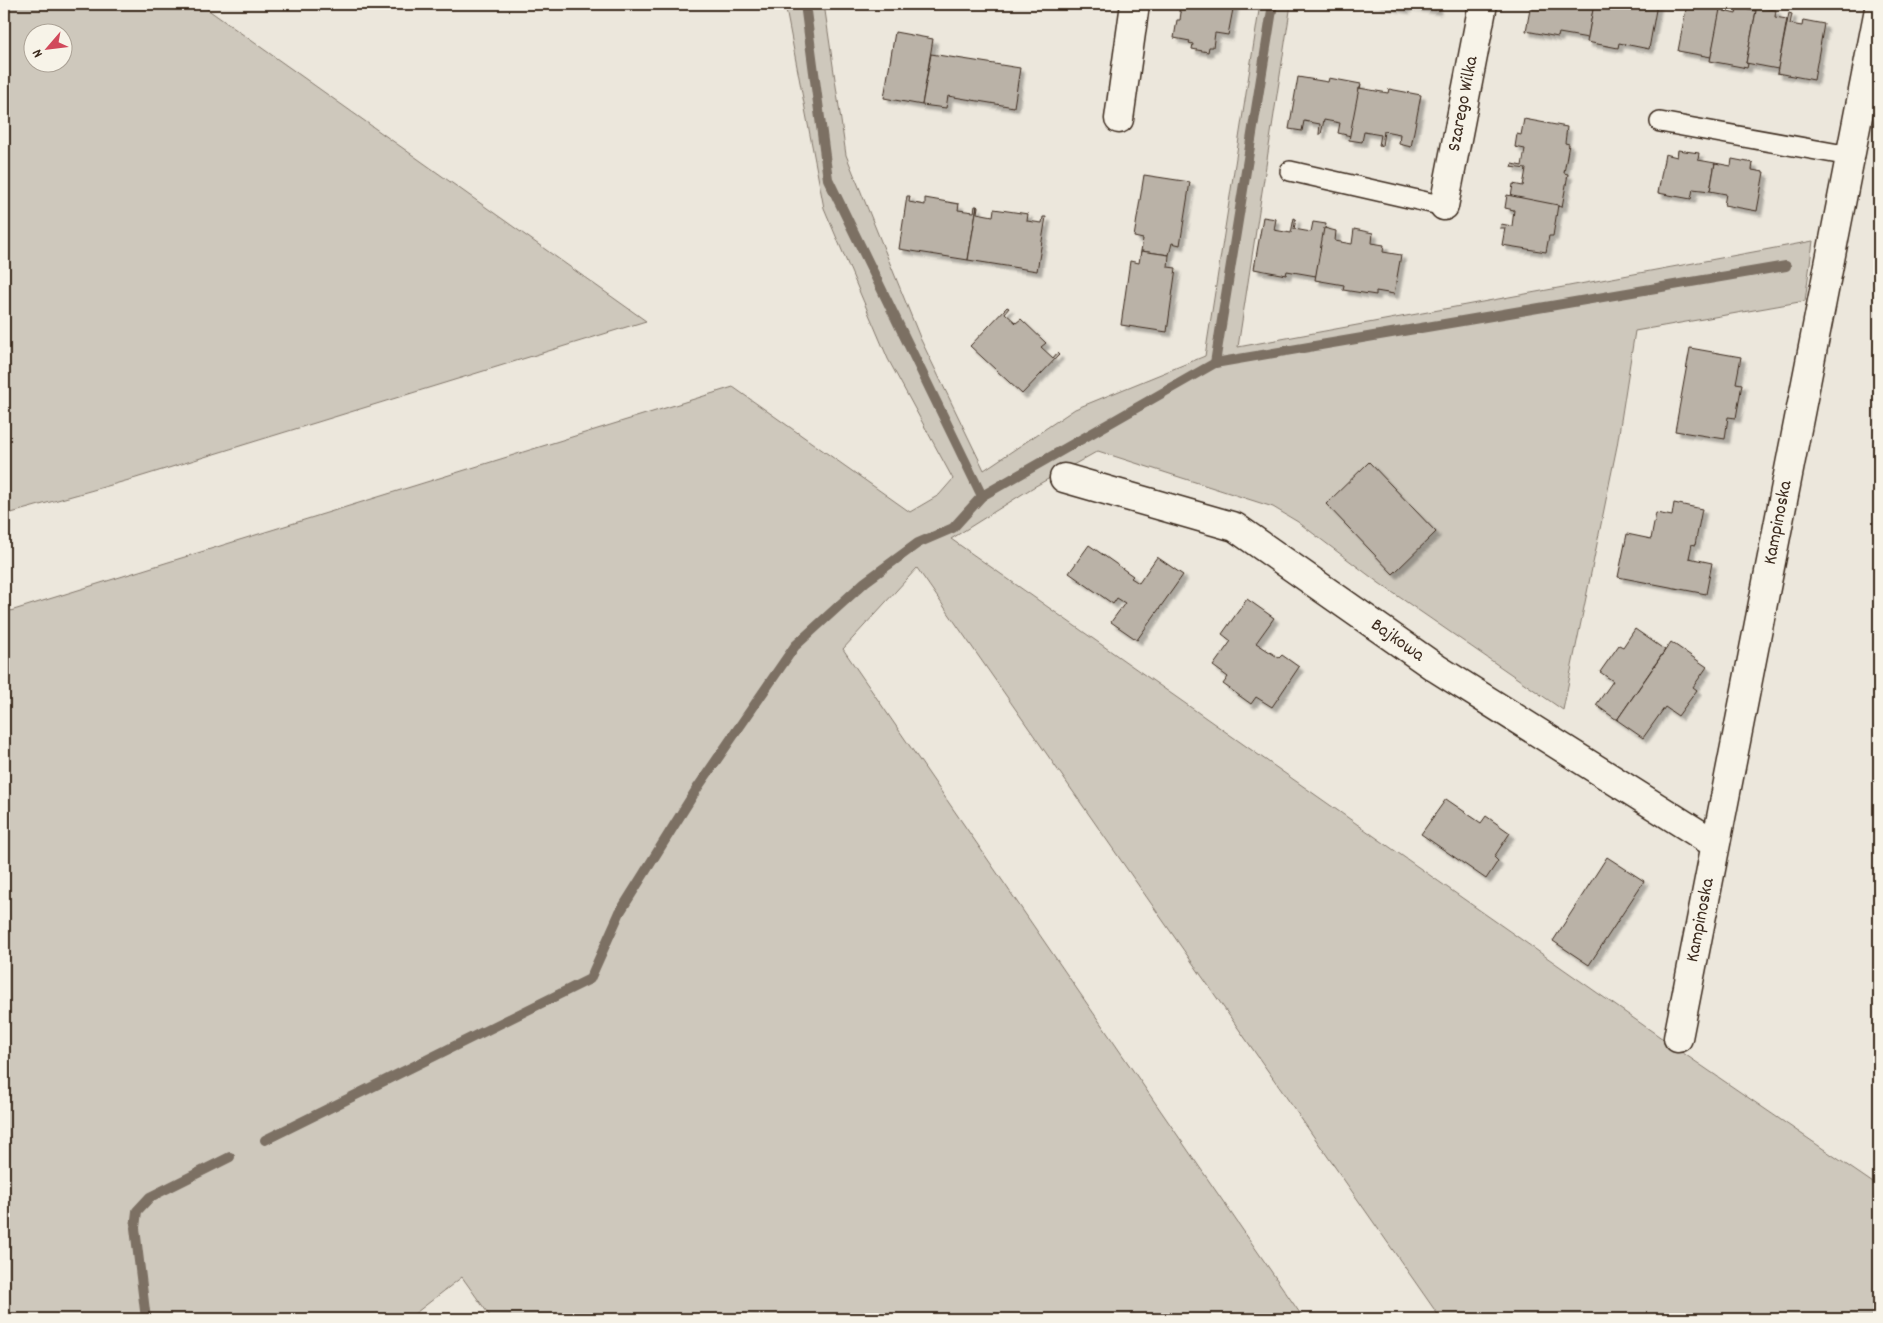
<svg xmlns="http://www.w3.org/2000/svg" width="1883" height="1323" font-family="Dekko,sans-serif">
<style>
.green{fill:#cec8bc;stroke:#84796d;fill-rule:evenodd}
.lines{fill:none;stroke-linecap:round;stroke-linejoin:round}
.stream{stroke:#7c7064;stroke-width:10}
.building{fill:#bab2a7;stroke:#3b2a1e;filter:url(#shadow)}
.lane-casing{stroke:#3b2a1e;stroke-width:22}
.street-casing{stroke:#3b2a1e;stroke-width:31}
.lane{stroke:#f7f3e8;stroke-width:19}
.street{stroke:#f7f3e8;stroke-width:28}
.labels{text-anchor:middle;dominant-baseline:central;stroke-width:4;stroke-linejoin:round;paint-order:stroke}
.street-label{font-size:19px;fill:#3b2a1e;stroke:#f7f3e8}
</style>
<defs>
<filter id="shadow"><feDropShadow dx="4.5" dy="4.5" stdDeviation="1" flood-color="#0004"/></filter>
</defs>
<rect width="100%" height="100%" fill="#ece7dc"/>
<filter id="ink" filterUnits="userSpaceOnUse"><feTurbulence type="fractalNoise" baseFrequency=".02" numOctaves="2"/><feDisplacementMap in="SourceGraphic" scale="10" xChannelSelector="R" yChannelSelector="G"/><feConvolveMatrix kernelMatrix="1 2 1 2 8 2 1 2 1" color-interpolation-filters="sRGB"/></filter>
<g filter="url(#ink)">
<g class="green">
<path d="M4,4H200L646,321L136,478L4,515ZM32,32H62V62H32Z"/>
<polygon points="785,4 824,4 846,155 921,340 984,470 1075,409 1205,356 1260,4 1291,4 1238,347 1813,241 1805,301 1635,331 1617,446 1563,710 1379,583 1298,522 1273,507 1098,451 1032,488 951,539 1683,1053 1879,1187 1879,1319 1441,1319 917,568 843,649 1304,1319 492,1319 462,1277 408,1319 4,1319 4,613 733,387 910,512 939,495 953,479 888,359 824,208"/>
</g>
<g class="lines">
<g class="stream">
<polyline points="805,4 828,179 982,496"/>
<polyline points="1215,363 1273,4"/>
<polyline points="265,1140 590,979 620,912 698,787 795,646 865,582 918,543 953,528 982,496 1215,363 1786,266"/>
<polyline points="146,1319 135,1228 137,1211 150,1197 230,1157"/>
</g>
</g>
<g class="building">
<polygon points="1180,4 1234,4 1228,35 1215,33 1213,47 1209,47 1208,52 1192,49 1193,44 1189,43 1190,41 1174,38 1177,20 1180,20 1181,12 1179,12"/>
<polygon points="1376,4 1437,4 1436,10 1406,5 1406,9"/>
<polygon points="1531,4 1594,4 1588,38 1559,33 1558,37 1526,31"/>
<polygon points="1594,4 1623,6 1624,4 1657,4 1649,49 1619,43 1618,48 1587,42"/>
<polygon points="1687,4 1708,4 1721,7 1711,57 1678,51"/>
<polygon points="1721,4 1725,4 1724,11 1736,14 1737,8 1756,11 1746,63 1748,64 1747,68 1710,61"/>
<polygon points="1755,7 1776,10 1775,17 1787,19 1778,69 1746,63 1756,11"/>
<polygon points="1789,13 1792,14 1790,24 1802,26 1803,20 1824,24 1814,80 1777,73"/>
<polygon points="895,32 933,39 922,105 884,98"/>
<polygon points="931,54 1020,68 1014,107 948,96 946,108 922,105"/>
<polygon points="1298,77 1328,82 1329,78 1361,84 1351,136 1338,133 1340,123 1324,120 1321,134 1319,134 1320,124 1304,121 1302,131 1289,129"/>
<polygon points="1359,88 1388,93 1389,89 1421,95 1411,147 1399,144 1400,134 1384,131 1382,146 1379,145 1381,135 1364,132 1362,142 1349,140"/>
<polygon points="1524,119 1567,127 1565,143 1569,144 1564,173 1568,174 1562,207 1511,197 1513,184 1523,186 1526,169 1511,167 1512,164 1522,166 1525,149 1515,147 1517,134 1521,135"/>
<polygon points="1678,150 1699,153 1698,160 1715,163 1710,191 1693,189 1691,199 1658,193 1665,154 1677,157"/>
<polygon points="1732,159 1753,163 1752,170 1764,172 1757,211 1724,205 1726,194 1710,191 1715,163 1731,166"/>
<polygon points="1144,175 1190,182 1180,245 1172,243 1169,255 1141,251 1143,239 1134,237"/>
<polygon points="1507,195 1558,205 1553,236 1549,236 1546,252 1502,245 1505,228 1500,228 1501,224 1512,226 1514,210 1505,208"/>
<polygon points="907,196 910,196 909,202 925,205 925,198 959,204 958,210 974,212 975,206 977,206 968,260 899,249"/>
<polygon points="977,206 978,207 977,213 993,216 994,209 1028,214 1027,221 1042,223 1043,217 1046,217 1037,271 968,260"/>
<polygon points="1263,217 1276,219 1274,230 1291,233 1294,218 1296,219 1294,229 1311,232 1313,222 1326,224 1316,276 1287,271 1286,275 1254,269"/>
<polygon points="1324,228 1336,231 1335,241 1352,244 1354,229 1373,233 1372,243 1384,245 1383,252 1401,255 1394,294 1376,291 1376,295 1343,290 1344,285 1315,280"/>
<polygon points="1141,251 1169,255 1168,267 1176,268 1167,332 1121,325 1130,261 1139,263"/>
<polygon points="1007,307 1009,308 1005,313 1016,323 1021,319 1046,343 1041,347 1053,358 1057,353 1059,355 1022,394 970,346"/>
<polygon points="1690,348 1741,357 1736,383 1742,384 1736,418 1728,417 1725,439 1675,431"/>
<polygon points="1369,462 1436,532 1393,574 1326,504"/>
<polygon points="1674,503 1702,509 1695,545 1692,544 1689,558 1712,563 1706,594 1618,577 1627,534 1651,539 1656,513 1672,516"/>
<polygon points="1089,545 1133,576 1131,578 1139,583 1157,557 1183,575 1137,640 1111,622 1125,603 1117,598 1113,604 1069,573"/>
<polygon points="1247,599 1274,618 1256,643 1279,658 1282,655 1299,667 1272,707 1256,697 1251,704 1223,684 1228,677 1213,666 1231,641 1222,634"/>
<polygon points="1635,629 1665,650 1617,720 1596,705 1613,681 1600,672 1619,645 1623,647"/>
<polygon points="1671,642 1707,667 1693,687 1697,690 1678,716 1665,707 1643,738 1617,720"/>
<polygon points="1446,799 1481,823 1486,816 1510,833 1494,857 1498,861 1486,879 1421,834"/>
<polygon points="1607,857 1644,881 1589,965 1553,941"/>
</g>
<g class="lines">
<g class="lane-casing">
<g id="lane">
<polyline points="1660,122 1850,156"/>
<polyline points="1290,171 1444,206"/>
</g>
</g>
<g class="street-casing">
<g id="street">
<polyline points="1119,119 1135,4"/>
<path id="s1" d="M1444,206L1483,4"/>
<path id="s2" d="M1064,478L1235,527L1436,668L1715,844"/>
<path id="s3" d="M1678,1038L1879,9"/>
</g>
</g>
<use href="#lane" class="lane"/>
<use href="#street" class="street"/>
</g>
</g>
<g class="labels">
<g class="street-label">
<text stroke="none"><textPath href="#s1" startOffset="104">Szarego Wilka</textPath></text>
<text stroke="none"><textPath href="#s3" startOffset="525">Kampinoska</textPath></text>
<text stroke="none"><textPath href="#s2" startOffset="376">Bajkowa</textPath></text>
<text stroke="none"><textPath href="#s3" startOffset="120">Kampinoska</textPath></text>
</g>
</g>
<rect width="1883" height="1323" fill="none" stroke="#f7f3e8" stroke-width="20"/>
<rect x="10" y="10" width="1863" height="1303" fill="none" stroke="#3b2a1e" stroke-width="2" filter="url(#ink)"/>
<g transform="translate(48 48) rotate(242)"><circle r="24" fill="#f7f3e8" stroke="#aca397"/>
<path d="M0-4L9 19L0 12L-9 19Z" fill="#d1495b"/>
<text y="-8" font-size="14" font-weight="bold" text-anchor="middle" fill="#3b2a1e">N</text>
</g>
</svg>
